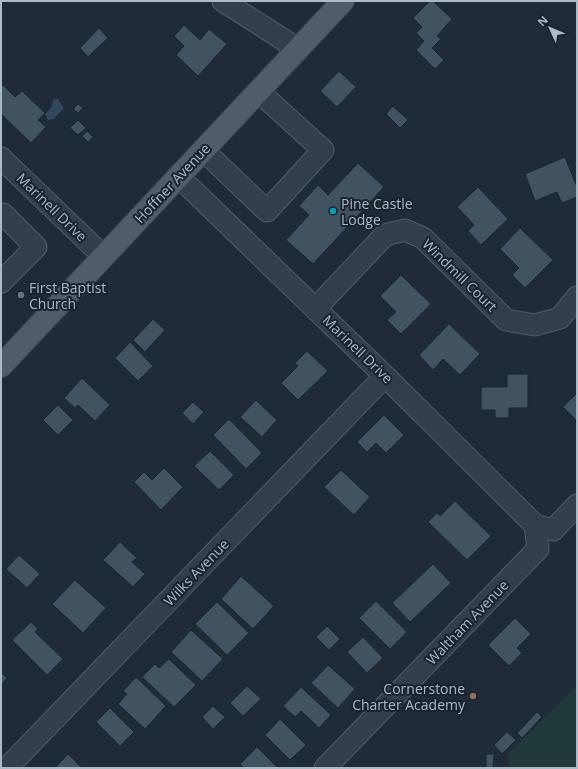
<svg xmlns="http://www.w3.org/2000/svg" width="578" height="769" font-family="'Open Sans',sans-serif">
<style>
.green{fill:#203939}
.water{fill:#2f485f}
.building{fill:#415261;stroke:#1a252f}
.lines{fill:none;stroke-linecap:round;stroke-linejoin:round}
.minor-casing{stroke:#505c67;stroke-width:23}
.major-casing{stroke:#3c4752;stroke-width:24}
.minor{stroke:#323e49;stroke-width:21}
.major{stroke:#505d69;stroke-width:22}
.culture-dot{fill:#0f9aa8;stroke:#18232d;stroke-width:1.5}
.worship-dot{fill:#6b7280;stroke:#18232d;stroke-width:1.5}
.education-dot{fill:#8d6e63;stroke:#18232d;stroke-width:1.5}
.labels{text-anchor:middle;dominant-baseline:central;stroke-width:4;stroke-linejoin:round;paint-order:stroke}
.street-label{font-size:14px;fill:#acb9c6;stroke:#18232d}
.poi-label{font-size:14px;fill:#acb9c6;stroke:#18232d;text-anchor:start}
</style>
<rect width="100%" height="100%" fill="#1f2c38"/>
<polygon class="green" points="577,686 577,768 509,768 508,754"/>
<polygon class="water" points="58,99 64,108 54,119 48,120 45,114 51,108 53,100"/>
<g class="building">
<polygon points="430,1 433,1 452,19 437,36 441,39 432,48 444,60 435,69 416,50 424,41 416,33 422,27 413,18"/>
<polygon points="184,25 200,40 209,29 227,44 198,76 176,55 184,46 174,36"/>
<polygon points="99,28 108,38 88,57 80,48"/>
<polygon points="339,71 356,87 337,107 320,91"/>
<polygon points="3,85 15,97 22,91 45,113 38,120 46,127 31,143 1,114 1,87"/>
<polygon points="78,104 83,108 78,113 73,109"/>
<polygon points="393,106 408,120 400,128 386,114"/>
<polygon points="78,120 86,128 78,135 70,128"/>
<polygon points="87,131 93,137 88,142 82,136"/>
<polygon points="565,157 577,187 577,197 562,203 557,192 535,201 525,174"/>
<polygon points="358,163 384,187 313,264 286,240 309,215 299,206 318,185 328,195"/>
<polygon points="478,187 508,219 481,245 468,231 474,225 457,207"/>
<polygon points="520,228 553,260 525,288 512,275 519,268 500,249"/>
<polygon points="401,275 431,304 401,334 387,320 396,312 380,296"/>
<polygon points="153,319 165,330 145,352 133,340"/>
<polygon points="449,324 480,354 460,375 443,359 433,370 419,355"/>
<polygon points="130,342 153,366 138,381 115,358"/>
<polygon points="307,351 328,371 298,400 281,383 298,366 295,363"/>
<polygon points="507,374 528,374 528,408 509,408 509,418 495,418 495,410 481,410 481,387 507,387"/>
<polygon points="82,378 110,405 95,421 78,405 75,408 64,398"/>
<polygon points="577,393 577,421 563,407"/>
<polygon points="256,400 277,420 262,437 240,417"/>
<polygon points="193,402 204,412 193,424 182,413"/>
<polygon points="58,405 73,420 58,435 43,420"/>
<polygon points="384,415 404,435 386,453 376,443 367,452 357,442"/>
<polygon points="229,419 262,453 246,469 213,435"/>
<polygon points="210,451 234,475 219,490 194,466"/>
<polygon points="164,468 183,487 161,510 134,482 144,472 152,480"/>
<polygon points="341,470 370,497 354,515 324,487"/>
<polygon points="455,501 491,536 467,560 428,522 437,513 440,516"/>
<polygon points="120,542 137,558 132,562 145,574 133,587 103,560"/>
<polygon points="19,555 40,574 27,588 6,569"/>
<polygon points="433,564 451,583 410,622 392,603"/>
<polygon points="241,576 274,606 253,629 221,599"/>
<polygon points="75,580 106,608 83,633 52,604"/>
<polygon points="376,601 407,632 390,649 359,618"/>
<polygon points="217,602 249,633 227,655 195,624"/>
<polygon points="515,618 531,634 517,648 522,653 509,666 488,645"/>
<polygon points="31,622 38,629 35,632 63,659 47,675 12,640"/>
<polygon points="327,626 340,639 329,650 316,637"/>
<polygon points="191,630 223,659 202,681 171,652"/>
<polygon points="363,637 383,658 367,673 347,652"/>
<polygon points="169,659 196,685 174,707 142,677 155,664 159,668"/>
<polygon points="328,665 355,689 338,708 311,683"/>
<polygon points="1,672 7,678 1,685"/>
<polygon points="136,677 166,706 145,729 118,704 127,694 123,691"/>
<polygon points="247,686 261,699 243,716 230,703"/>
<polygon points="301,687 331,715 319,728 301,711 295,717 283,706"/>
<polygon points="213,706 225,717 213,729 202,717"/>
<polygon points="110,708 134,732 120,746 96,722"/>
<polygon points="537,712 542,717 522,738 517,733"/>
<polygon points="280,719 306,745 290,760 265,735"/>
<polygon points="507,732 516,740 502,754 494,745"/>
<polygon points="257,747 278,768 244,768 240,764"/>
<polygon points="68,754 82,768 55,768"/>
<polygon points="486,754 494,754 493,768 486,768"/>
</g>
<g class="lines">
<g class="minor-casing">
<g id="minor">
<polyline points="223,1 298,49"/>
<polyline points="203,150 267,211 323,150 258,91"/>
<polyline points="1,158 103,256"/>
<polyline points="178,176 385,376 535,525 553,530 577,505"/>
<polyline points="1,216 3,214 36,247 1,282"/>
<polyline points="316,308 385,235 405,230 423,238 506,320 535,325 560,318 577,297"/>
<polyline points="7,768 385,376"/>
<polyline points="325,768 538,549 535,525"/>
</g>
</g>
<g class="major-casing">
<polyline id="major" points="1,366 343,1"/>
</g>
<use href="#minor" class="minor"/>
<use href="#major" class="major"/>
</g>
<circle class="culture-dot" cx="333" cy="211" r="4"/>
<circle class="worship-dot" cx="21" cy="295" r="4"/>
<circle class="education-dot" cx="473" cy="696" r="4"/>
<g class="labels">
<g class="street-label">
<text transform="translate(172 183) rotate(-47)">Hoffner Avenue</text>
<text transform="translate(52 207) rotate(44)">Marinell Drive</text>
<text transform="translate(460 275) rotate(44)">Windmill Court</text>
<text transform="translate(358 349) rotate(44)">Marinell Drive</text>
<text transform="translate(196 572) rotate(-46)">Wilks Avenue</text>
<text transform="translate(467 622) rotate(-46)">Waltham Avenue</text>
</g>
<g class="poi-label">
<text x="341" y="203">Pine Castle<tspan x="341" dy="16">Lodge</tspan></text>
<text x="29" y="287">First Baptist<tspan x="29" dy="16">Church</tspan></text>
<text x="465" y="688" text-anchor="end">Cornerstone<tspan x="465" dy="16">Charter Academy</tspan></text>
</g>
</g>
<rect width="578" height="769" fill="none" stroke="#acb9c6" stroke-width="4"/>
<g transform="translate(550 28) rotate(314)" stroke="#18232d" stroke-width="3" paint-order="stroke">
<path d="M0-3L7 15L0 10L-7 15Z" fill="#acb9c6"/>
<text y="-6" font-size="11" font-weight="bold" text-anchor="middle" fill="#acb9c6">N</text>
</g>
</svg>
